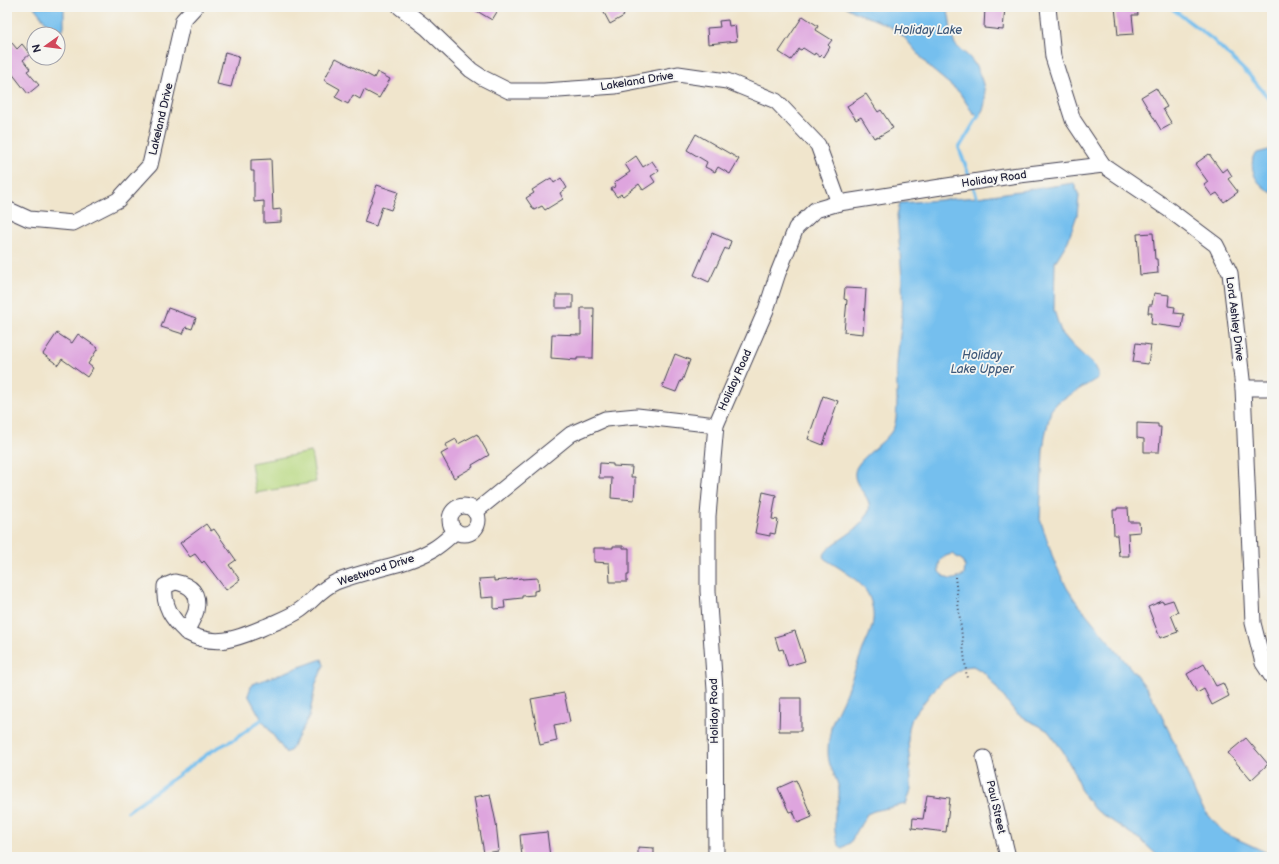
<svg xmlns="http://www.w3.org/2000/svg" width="1279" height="864" font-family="'Balsamiq Sans',sans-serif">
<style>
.green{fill:#b7d87f;stroke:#6c7d5d}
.water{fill:#75bfee;stroke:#4c7094;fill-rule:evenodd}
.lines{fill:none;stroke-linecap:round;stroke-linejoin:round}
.stream{stroke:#75bfee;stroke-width:3.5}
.building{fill:#dea5de}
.minor-casing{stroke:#413f51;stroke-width:17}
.path{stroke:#413f51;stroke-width:2;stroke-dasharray:1 3;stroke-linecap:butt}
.minor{stroke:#fff;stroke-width:15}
.labels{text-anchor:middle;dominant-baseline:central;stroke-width:3.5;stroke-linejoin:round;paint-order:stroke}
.street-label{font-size:11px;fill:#22223b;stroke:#f6f6f2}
.water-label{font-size:12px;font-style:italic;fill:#3f597a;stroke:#f6f6f2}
</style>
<rect width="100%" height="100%" fill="#f6f6f2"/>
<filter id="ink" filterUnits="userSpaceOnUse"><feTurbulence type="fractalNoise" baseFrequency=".025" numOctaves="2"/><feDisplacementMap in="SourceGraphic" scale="8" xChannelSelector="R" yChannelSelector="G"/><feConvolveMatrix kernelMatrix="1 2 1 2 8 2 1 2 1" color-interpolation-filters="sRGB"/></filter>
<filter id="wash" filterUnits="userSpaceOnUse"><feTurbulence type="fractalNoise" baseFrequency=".012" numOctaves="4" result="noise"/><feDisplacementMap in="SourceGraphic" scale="16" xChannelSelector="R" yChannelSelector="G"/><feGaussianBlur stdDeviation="0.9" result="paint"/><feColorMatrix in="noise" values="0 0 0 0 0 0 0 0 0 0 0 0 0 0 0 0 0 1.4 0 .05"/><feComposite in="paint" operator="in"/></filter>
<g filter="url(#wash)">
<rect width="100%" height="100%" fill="#f0e5cc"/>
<polygon class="green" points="311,452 316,482 256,493 251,463"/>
<g class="water">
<polygon points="34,7 64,7 64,26 63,29 57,32 48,25"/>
<path d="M846,7H945C953,18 948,31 954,42C957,49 965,52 970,58C980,69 993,103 979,115L973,113L959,92L930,68L904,37L894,29L883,23L855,12Z"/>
<path d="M1272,149V193C1257,184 1250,174 1253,157L1257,153Z"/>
<path d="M1074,183L1079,196L1077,215L1068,241L1055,262L1054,310L1061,332L1073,346L1095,366L1098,372V378L1058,402L1051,410L1045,436L1043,450L1040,519L1054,561L1067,588L1075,600L1146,687L1155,702L1174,742L1197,798L1204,810L1224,833L1272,855V857H1159L1142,841L1094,809L1080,789L1072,766L1070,765L1063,751L1048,731L1038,725L1027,720L1016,713L985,673L973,666L964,667L943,681L931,693L912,718L909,728L908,741L911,780V790L906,804L874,811L867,814L850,843L842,848C833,843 834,817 836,808C837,804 839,800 839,796C840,784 834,776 830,765C826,753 829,740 831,728C833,718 840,707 844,697C851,681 857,665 863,649C867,640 872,630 873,620C874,611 871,598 866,591C856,577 839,568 825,559L823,557C829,541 858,535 868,513C875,497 853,489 855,472C857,458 887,443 894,427C899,414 896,379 897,363C898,347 901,331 902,315C904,282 899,248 897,215L900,203L978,197ZM952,554L962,560L965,567L964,575C952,581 949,581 939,572C938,560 941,557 952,554Z"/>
<polygon points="322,659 324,665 316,683 309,717 291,750 286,753 262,720 248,695 252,684"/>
</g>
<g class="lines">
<g class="stream">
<polyline points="1170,7 1212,39 1249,75 1272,102"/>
<polyline points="970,178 959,148 979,115 977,110"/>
<polyline points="973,186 977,197 977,201"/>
<polyline points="128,811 213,750 235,739 265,717"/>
</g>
</g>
<g id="blocks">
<g class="building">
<polygon points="470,7 500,7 492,20"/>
<polygon points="601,7 619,7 624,16 610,24"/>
<polygon points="985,7 1005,7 1003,30 984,28"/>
<polygon points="1115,7 1137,7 1138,15 1132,15 1134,34 1118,35"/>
<polygon points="803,16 818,26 816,30 832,40 828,45 830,47 824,57 822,55 820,57 815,53 814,55 803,48 801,50 799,49 791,60 779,52"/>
<polygon points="728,20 729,26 735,25 737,41 708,44 707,28 720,27 719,21"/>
<polygon points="7,37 17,49 22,44 30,54 23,60 30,69 27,71 39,85 28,94 11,72 7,76"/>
<polygon points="225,52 239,56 231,87 217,84"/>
<polygon points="336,58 374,78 377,72 390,79 379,98 364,90 360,99 353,95 348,104 335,97 340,89 324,80"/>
<polygon points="1156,88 1167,107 1163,109 1172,124 1161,130 1141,97"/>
<polygon points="866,94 878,112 881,110 893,128 878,137 878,136 874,138 861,117 856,120 847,106"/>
<polygon points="696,134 739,159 730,174 718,167 715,172 705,167 707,162 687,150"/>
<polygon points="1209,154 1222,172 1227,168 1232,176 1228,179 1238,192 1224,202 1217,193 1212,196 1204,185 1208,182 1195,164"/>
<polygon points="636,156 643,167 652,161 659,171 651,176 655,182 643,190 639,184 623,196 621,194 617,197 611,189 616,186 614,183 630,172 625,164"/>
<polygon points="271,159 273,210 281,209 281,222 264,223 264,201 254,202 254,171 251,171 251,160"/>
<polygon points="551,178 554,183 561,178 567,188 560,193 563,199 545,210 542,206 534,210 526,198 534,193 532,190"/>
<polygon points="377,185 398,192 391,210 382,207 376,226 364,222"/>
<polygon points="712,233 731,241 728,250 725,248 709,282 694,275"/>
<polygon points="1153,233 1155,259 1157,259 1158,273 1140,275 1137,234"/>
<polygon points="845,288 866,289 863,334 844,332 847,300 844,299"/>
<polygon points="1154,293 1169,295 1168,306 1175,307 1174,313 1184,314 1182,328 1151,324 1152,313 1148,313 1149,305 1152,305"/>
<rect x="556" y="295" width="17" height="13"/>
<polygon points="168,308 196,318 192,329 186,327 183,334 161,327"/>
<polygon points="581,308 594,308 593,358 577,358 577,360 551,358 552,334 581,335"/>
<polygon points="57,333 72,343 78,334 98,348 88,364 93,368 87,377 62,359 58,365 43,354"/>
<polygon points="1136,343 1151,345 1148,364 1133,362"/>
<polygon points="675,354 690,360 682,381 681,380 676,392 662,387"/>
<polygon points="823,396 838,401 823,445 808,439"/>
<polygon points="1137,423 1158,424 1158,427 1161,427 1159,452 1144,452 1144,439 1137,438"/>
<polygon points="477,434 489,455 472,465 473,467 454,478 441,454 448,450 445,445 456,439 458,444"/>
<polygon points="600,463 613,464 613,466 632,467 631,477 635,477 635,484 634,500 611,498 612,478 599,478"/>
<polygon points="763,492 776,495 772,519 778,520 775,534 770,533 770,536 755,533"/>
<polygon points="1117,508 1128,508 1129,522 1139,522 1140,532 1128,533 1129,556 1119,556 1117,535 1114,535 1113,510 1117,510"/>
<polygon points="206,524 211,531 214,529 236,560 229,565 240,580 226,590 204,561 202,563 195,554 190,557 180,543"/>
<polygon points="613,546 623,546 623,548 629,548 629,575 627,575 627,582 610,582 609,563 594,562 594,548 613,548"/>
<polygon points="494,578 494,581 522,578 522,579 538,578 539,590 534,591 534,595 522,596 522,598 504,600 505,608 494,609 494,597 481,598 479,579"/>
<polygon points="1173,600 1178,612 1171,615 1178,632 1160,638 1148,607 1162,601 1163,603"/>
<polygon points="795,631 805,661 788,666 783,649 779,650 775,637"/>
<polygon points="1204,664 1216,686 1223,683 1229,696 1212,705 1204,689 1197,693 1187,674"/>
<polygon points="564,693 570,722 554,725 557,741 540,745 531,699"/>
<polygon points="780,698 801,698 801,731 779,731"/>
<polygon points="1246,738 1268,764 1251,780 1228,753"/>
<polygon points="796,780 812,817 798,823 793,811 789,812 778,788"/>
<polygon points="490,794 496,823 499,851 484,853 474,797"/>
<polygon points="927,795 950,798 946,832 912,828 913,818 923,819"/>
<polygon points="547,832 550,857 522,857 520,835"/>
<polygon points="638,847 654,848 654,857 638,857"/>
</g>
</g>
</g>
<g filter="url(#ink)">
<use href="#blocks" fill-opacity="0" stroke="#413f51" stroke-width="1"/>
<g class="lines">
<g class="minor-casing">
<g id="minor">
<polyline points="400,7 427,28 471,70 483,78 509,91 544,91 616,86 678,74 727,81 776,101 818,145 839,203"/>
<polyline points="1048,7 1053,57 1073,120 1103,165 1168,209 1216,245 1230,273 1243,388 1253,623 1263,663 1272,677"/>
<polyline points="7,209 29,219 73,223 118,200 150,165 183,20 195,7"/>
<polyline points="1243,388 1272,388"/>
<circle cx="464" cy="520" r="14"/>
<polyline points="475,512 571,434 605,419 637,416 716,425"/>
<path d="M175,582C191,585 200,593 196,611C194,618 189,625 186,632C172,619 163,606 165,586Z"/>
<path d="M186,632C216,649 238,638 267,626C278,621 290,617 300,610C313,601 320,589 336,582C367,569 402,567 432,550C441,545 448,538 456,531"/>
<polyline points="984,758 1008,857"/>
<polyline points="716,857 715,690 708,591 708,516 716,425 766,310 778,273 796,228 815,210 839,203 1011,176 1103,165"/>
</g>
</g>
<polyline class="path" points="955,577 967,679"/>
<use href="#minor" class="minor"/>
</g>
</g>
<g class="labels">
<g class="street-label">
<text transform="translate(637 81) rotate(-9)">Lakeland Drive</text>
<text transform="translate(161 119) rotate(-77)">Lakeland Drive</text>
<text transform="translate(994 179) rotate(-8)">Holiday Road</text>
<text transform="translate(1235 319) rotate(83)">Lord Ashley Drive</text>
<text transform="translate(735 380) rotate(-66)">Holiday Road</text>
<text transform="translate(376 570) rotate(-18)">Westwood Drive</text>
<text transform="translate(714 711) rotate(-91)">Holiday Road</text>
<text transform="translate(996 807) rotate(77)">Paul Street</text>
</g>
<g class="water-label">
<text x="928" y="30">Holiday Lake</text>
<text x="982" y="355">Holiday<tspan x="982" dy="14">Lake Upper</tspan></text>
</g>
</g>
<rect width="1279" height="864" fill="none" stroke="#f6f6f2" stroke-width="24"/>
<g transform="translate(46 46) rotate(256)"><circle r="19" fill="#f6f6f2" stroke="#a1a1a9"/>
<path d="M0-3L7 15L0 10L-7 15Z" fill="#d1495b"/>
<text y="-6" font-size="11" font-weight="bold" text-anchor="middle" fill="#22223b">N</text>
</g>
</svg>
